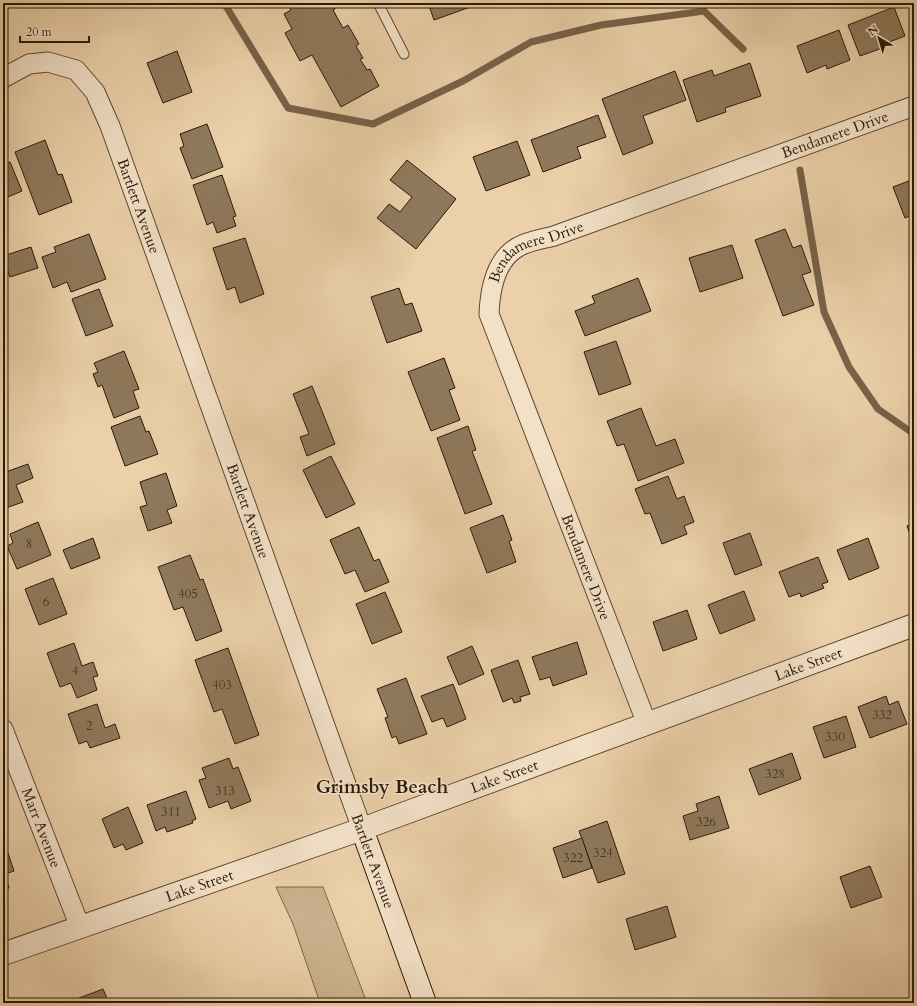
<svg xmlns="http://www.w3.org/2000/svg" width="917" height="1006" font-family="Cardo,serif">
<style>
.green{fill:#cbb18e;stroke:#7c664c}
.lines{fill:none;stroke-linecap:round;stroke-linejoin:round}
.stream{stroke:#786249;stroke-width:7}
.building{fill:#8f795c;stroke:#2c1a09}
.service-casing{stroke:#5c4831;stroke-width:11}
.minor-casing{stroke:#5c4831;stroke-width:21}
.tertiary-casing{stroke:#5c4831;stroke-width:24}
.secondary-casing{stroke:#2c1a09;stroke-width:24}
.service{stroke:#f2e0c7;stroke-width:9}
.minor{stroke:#f2e0c7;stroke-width:19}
.tertiary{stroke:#f2e0c7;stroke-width:22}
.secondary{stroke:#f2e0c7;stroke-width:22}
.labels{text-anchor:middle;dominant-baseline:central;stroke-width:3;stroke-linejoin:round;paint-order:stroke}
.number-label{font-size:13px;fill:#45321e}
.street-label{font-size:15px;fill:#2c1a09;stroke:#f2e0c7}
.district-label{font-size:19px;font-weight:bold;fill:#2c1a09;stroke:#f2e0c7}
</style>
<rect width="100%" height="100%" fill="#ebd0a9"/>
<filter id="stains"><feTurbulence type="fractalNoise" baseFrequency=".005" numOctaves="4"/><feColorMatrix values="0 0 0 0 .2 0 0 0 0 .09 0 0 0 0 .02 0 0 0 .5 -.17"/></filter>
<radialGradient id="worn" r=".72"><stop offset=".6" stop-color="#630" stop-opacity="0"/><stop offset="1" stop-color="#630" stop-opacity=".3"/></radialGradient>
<polygon class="green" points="276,887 323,887 367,1003 320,1003 293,924"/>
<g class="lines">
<g class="stream">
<polyline points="224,3 288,108 373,124 463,81 531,42 601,25 704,11 743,49"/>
<polyline points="800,170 824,312 849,367 878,409 914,434"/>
</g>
</g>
<g class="building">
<polygon points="287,3 331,3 335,9 333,10 343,28 348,25 359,44 356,46 363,58 360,59 367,70 370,69 379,86 341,107 312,55 300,61 285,33 292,29 284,14 291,10"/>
<polygon points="428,3 476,3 476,5 434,20"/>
<polygon points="894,7 905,36 884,44 885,47 860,56 848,25"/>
<polygon points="839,30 850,60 827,69 826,65 807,73 797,46"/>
<polygon points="177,51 192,92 163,103 147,63"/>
<polygon points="750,63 761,96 725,108 726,112 697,122 683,80 712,70 714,76"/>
<polygon points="675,71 686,100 643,116 653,143 623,155 602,99"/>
<polygon points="598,115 606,137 577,147 581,158 543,172 531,140"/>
<polygon points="207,124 223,167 192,179 180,148 184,146 180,134"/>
<polygon points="45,140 58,175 62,174 72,202 39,215 15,152"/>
<polygon points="517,141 530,175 486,191 473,157"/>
<polygon points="407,160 456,199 416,249 377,218 389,204 400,212 412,197 390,180"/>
<polygon points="10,162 22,191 3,199 3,165"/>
<polygon points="222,175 236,216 233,217 236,226 217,233 213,222 207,225 193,185"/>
<polygon points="914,179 914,214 905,218 893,187"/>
<polygon points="785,229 793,248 801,245 811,272 802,275 814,305 783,316 755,240"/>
<polygon points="89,234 106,279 71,292 67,282 53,288 42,257 56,252 54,247"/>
<polygon points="245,238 264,294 240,303 235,287 227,290 213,248"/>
<polygon points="732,245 743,278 700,292 689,258"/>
<polygon points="31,247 38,268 10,277 3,256"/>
<polygon points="638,278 651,311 585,336 575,311 595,303 592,296"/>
<polygon points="399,288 405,305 412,303 422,331 387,343 371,297"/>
<polygon points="99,289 113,326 86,336 72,299"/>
<polygon points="616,341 631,384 599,395 584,352"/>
<polygon points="124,351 139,389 133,391 139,408 114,418 102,385 98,387 93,374 98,372 94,363"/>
<polygon points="444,358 455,388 449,390 460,420 431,431 408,372"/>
<polygon points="312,386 335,444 307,456 300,437 309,434 293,394"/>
<polygon points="641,408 656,446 675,439 684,463 638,481 624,444 617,446 607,421"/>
<polygon points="140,416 146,432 149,431 158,454 125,466 111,427"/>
<polygon points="468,426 476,450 472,451 492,504 465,514 437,438"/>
<polygon points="331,456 355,504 326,518 303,470"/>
<polygon points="28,464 33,478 16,485 23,502 3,509 3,473"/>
<polygon points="166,473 177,506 167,510 172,523 148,531 140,507 147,505 140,482"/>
<polygon points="668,476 677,499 684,496 694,522 684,526 687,534 662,544 650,513 645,514 635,489"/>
<polygon points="503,515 512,540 509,541 516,562 487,573 470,528"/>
<polygon points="38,522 51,555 17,569 7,546 13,543 10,534"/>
<polygon points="914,523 914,545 907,526"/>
<polygon points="359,527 374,561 379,559 389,582 365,592 355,570 345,574 330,540"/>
<polygon points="750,533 762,565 735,575 723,543"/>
<polygon points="93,538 100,558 71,569 63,550"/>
<polygon points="868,538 879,568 849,580 837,550"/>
<polygon points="190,555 200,580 203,579 222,631 196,641 183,607 174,610 158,567"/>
<polygon points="818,557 828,582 822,584 824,588 801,597 800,593 789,597 779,572"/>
<polygon points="53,578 67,614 39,625 25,589"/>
<polygon points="744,591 755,620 720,634 708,605"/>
<polygon points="385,592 402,632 372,644 356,604"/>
<polygon points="687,610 697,639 663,651 653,622"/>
<polygon points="577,642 587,674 553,686 550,677 540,680 532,657"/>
<polygon points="74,643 82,666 93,662 98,676 93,677 97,690 77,698 71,683 60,687 47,653"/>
<polygon points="472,646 484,674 459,685 447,657"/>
<polygon points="228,648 259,735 235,744 222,709 214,712 195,660"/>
<polygon points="518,660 530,694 520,697 521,701 514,703 512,698 503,702 491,670"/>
<polygon points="406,678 427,734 399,744 396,736 392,738 385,718 388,717 377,689"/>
<polygon points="453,684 466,719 447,727 443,718 432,722 421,696"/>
<polygon points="886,696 889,705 898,701 907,724 870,738 858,707"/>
<polygon points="97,704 105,728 115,724 120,738 90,748 87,741 79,744 68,714"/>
<polygon points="846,716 856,747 824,758 813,727"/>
<polygon points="792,753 801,779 759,795 749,769"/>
<polygon points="229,758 233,769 238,767 251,801 231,809 228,801 209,808 199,780 206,778 202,768"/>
<polygon points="186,791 196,819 192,821 193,823 167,832 165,827 156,831 147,805"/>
<polygon points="719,796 729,828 690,840 683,816 698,811 696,804"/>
<polygon points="128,807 143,843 126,850 123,844 114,848 102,819"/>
<polygon points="607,821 625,874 598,883 579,831"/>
<polygon points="582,838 592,868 563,878 553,848"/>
<polygon points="6,847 14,871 5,874 9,888 3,890 3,848"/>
<polygon points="870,866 882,897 851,908 840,877"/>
<polygon points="667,906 676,937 635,950 626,919"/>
<polygon points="103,989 109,1003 66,1003"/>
</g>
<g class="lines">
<g class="service-casing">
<polyline id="service" points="378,3 404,54"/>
</g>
<g class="minor-casing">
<g id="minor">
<path id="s1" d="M3,78L29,64L48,62L76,70L95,92L110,126L362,829"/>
<path id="s2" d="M647,724L489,314C490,290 495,260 518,247C528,241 543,239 554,236L914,106"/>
<path id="s3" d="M3,729L80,927"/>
</g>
</g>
<g class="tertiary-casing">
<g id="tertiary">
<path id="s4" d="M3,954L362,829L914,625"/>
</g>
</g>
<g class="secondary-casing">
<polyline id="secondary" points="362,829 425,1003"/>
</g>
<use href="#service" class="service"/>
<use href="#minor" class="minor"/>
<use href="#tertiary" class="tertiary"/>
<use href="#secondary" class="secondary"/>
</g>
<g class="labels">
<g class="number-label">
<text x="29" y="544">8</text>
<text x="188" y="594">405</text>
<text x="46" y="602">6</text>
<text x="75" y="671">4</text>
<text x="222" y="685">403</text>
<text x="882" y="715">332</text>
<text x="89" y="726">2</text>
<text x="835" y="737">330</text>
<text x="775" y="774">328</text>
<text x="225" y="791">313</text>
<text x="171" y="812">311</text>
<text x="706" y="822">326</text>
<text x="603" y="853">324</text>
<text x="573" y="858">322</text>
</g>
<g class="street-label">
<text stroke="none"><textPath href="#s2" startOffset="852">Bendamere Drive</textPath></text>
<text stroke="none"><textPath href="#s1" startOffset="229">Bartlett Avenue</textPath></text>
<text stroke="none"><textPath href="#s2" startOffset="528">Bendamere Drive</textPath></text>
<text stroke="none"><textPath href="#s1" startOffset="553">Bartlett Avenue</textPath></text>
<text transform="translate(586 567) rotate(69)">Bendamere Drive</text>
<text stroke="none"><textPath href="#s4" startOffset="856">Lake Street</textPath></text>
<text stroke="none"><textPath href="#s4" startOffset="532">Lake Street</textPath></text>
<text stroke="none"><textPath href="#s3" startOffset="106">Marr Avenue</textPath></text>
<text transform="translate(373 861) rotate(70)">Bartlett Avenue</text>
<text stroke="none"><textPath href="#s4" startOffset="208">Lake Street</textPath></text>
</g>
<g class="district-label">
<text x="382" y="787">Grimsby Beach</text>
</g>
</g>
<rect width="917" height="1006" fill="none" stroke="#ebd0a9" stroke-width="16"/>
<rect x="4" y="4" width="909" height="998" fill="none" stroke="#2c1a09" stroke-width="2"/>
<rect x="8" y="8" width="901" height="990" fill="none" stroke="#2c1a09"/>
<g transform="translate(879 38) rotate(322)" stroke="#f2e0c7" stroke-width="3" paint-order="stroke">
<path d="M0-3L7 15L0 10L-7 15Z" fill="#2c1a09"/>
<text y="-6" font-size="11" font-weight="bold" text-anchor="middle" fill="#2c1a09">N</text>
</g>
<path d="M20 36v6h69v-6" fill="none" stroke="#2c1a09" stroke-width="2"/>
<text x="26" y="36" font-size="12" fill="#2c1a09" stroke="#f2e0c7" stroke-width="3" paint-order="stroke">20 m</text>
<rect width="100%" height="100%" filter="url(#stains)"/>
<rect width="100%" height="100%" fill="url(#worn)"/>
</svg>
